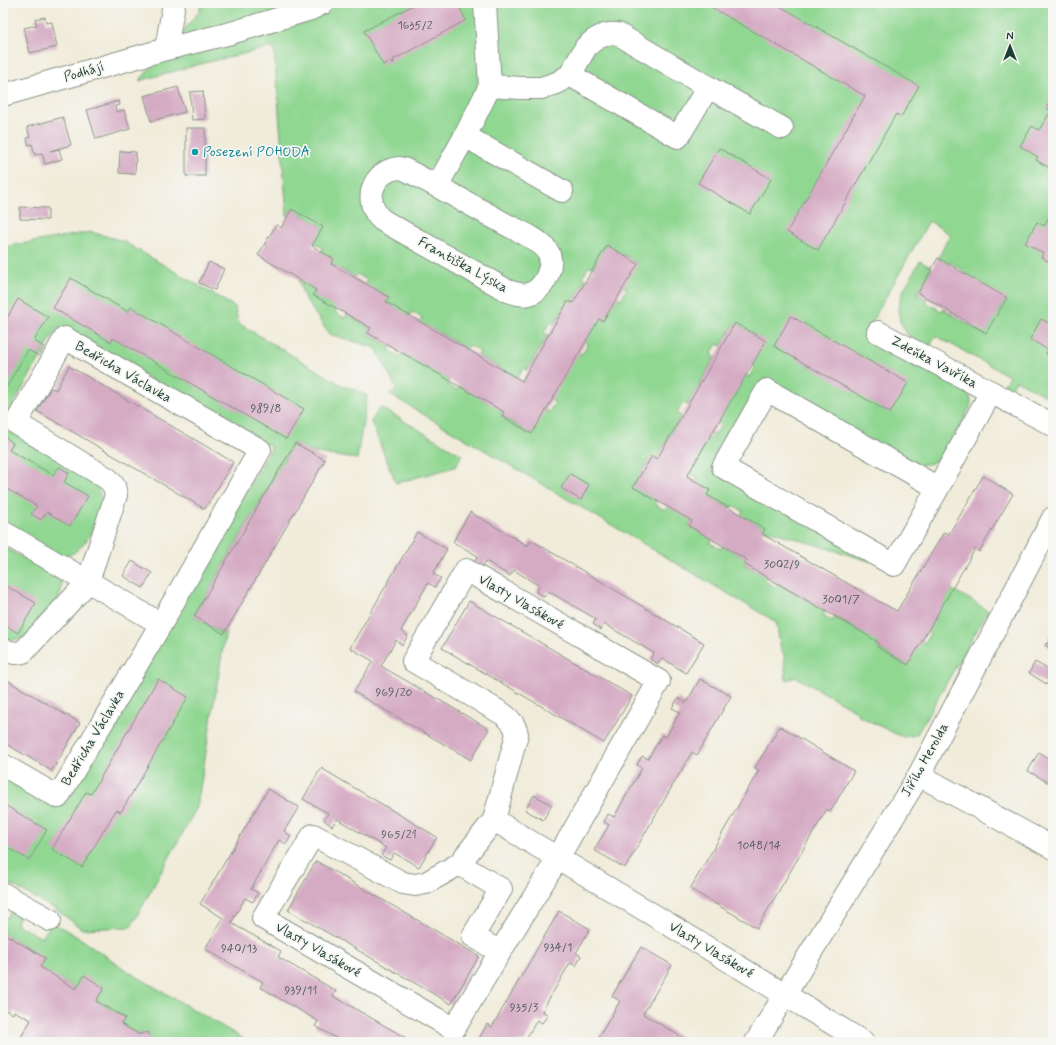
<svg xmlns="http://www.w3.org/2000/svg" width="1056" height="1045" font-family="Mynerve,sans-serif">
<style>
.green{fill:#90d792;stroke:#588a63}
.building{fill:#d5abc4}
.lines{fill:none;stroke-linecap:round;stroke-linejoin:round}
.street-casing{stroke:#889487;stroke-width:24}
.street{stroke:#fff;stroke-width:22}
.culture-dot{fill:#0f9aa8;stroke:#f6f6f2;stroke-width:1.5}
.labels{text-anchor:middle;dominant-baseline:central;stroke-width:3.5;stroke-linejoin:round;paint-order:stroke}
.number-label{font-size:12px;fill:#4c5858}
.street-label{font-size:14px;fill:#1f3d34;stroke:#f6f6f2}
.culture-label{font-size:14px;fill:#0d838f;stroke:#f6f6f2;text-anchor:start}
</style>
<rect width="100%" height="100%" fill="#f6f6f2"/>
<filter id="ink" filterUnits="userSpaceOnUse"><feTurbulence type="fractalNoise" baseFrequency=".025" numOctaves="2"/><feDisplacementMap in="SourceGraphic" scale="8" xChannelSelector="R" yChannelSelector="G"/><feConvolveMatrix kernelMatrix="1 2 1 2 8 2 1 2 1" color-interpolation-filters="sRGB"/></filter>
<filter id="wash" filterUnits="userSpaceOnUse"><feTurbulence type="fractalNoise" baseFrequency=".012" numOctaves="4" result="noise"/><feDisplacementMap in="SourceGraphic" scale="16" xChannelSelector="R" yChannelSelector="G"/><feGaussianBlur stdDeviation="0.9" result="paint"/><feColorMatrix in="noise" values="0 0 0 0 0 0 0 0 0 0 0 0 0 0 0 0 0 1.4 0 .05"/><feComposite in="paint" operator="in"/></filter>
<g filter="url(#wash)">
<rect width="100%" height="100%" fill="#f1ecda"/>
<g class="green">
<path d="M200,3H1053V400L1016,380L1010,392L1002,388L1009,376L936,336L928,349L908,335L900,322L898,308L902,293L920,261L932,268L917,294L927,300L926,302L941,311L943,309L985,334L1006,299L963,274L964,271L950,262L948,265L938,259L950,234L929,221L870,325L864,339L886,353L916,367L934,373L966,390C971,396 972,401 970,408L943,456L932,463L920,465L904,461L764,378L712,468L872,562L764,529L741,515L743,511L732,505L730,508L706,495L696,482L699,478L688,473L711,434L715,435L721,425L717,423L745,375L749,377L755,366L751,364L765,341L735,323L721,346L717,344L711,354L715,357L687,405L683,403L677,413L681,416L656,459L651,456L634,486L657,500L655,504L665,510L667,506L692,520L689,526L712,539L710,543L721,549L723,545L746,559L744,564L767,577L765,581L775,587L778,584L825,611L823,615L833,621L835,617L879,642L877,647L907,665L921,641L925,643L930,633L927,631L951,589L971,600L988,611L935,703L917,734L911,736L904,737L898,735L859,716L855,710L796,677L786,680L784,655L781,649L776,622L389,394L397,390L376,348L329,334L304,297L298,279L316,289L313,295L337,308L335,312L345,318L347,314L370,328L368,333L391,347L389,351L400,356L402,353L449,380L447,384L457,390L460,386L503,411L501,416L531,434L545,410L549,412L555,402L551,400L578,353L582,354L588,344L585,342L598,318L617,297L621,299L627,289L623,286L637,263L606,245L593,268L589,266L583,276L586,279L572,303L568,301L554,324L550,322L544,333L548,335L527,370L523,368L517,378L478,356L480,351L469,345L467,349L420,322L422,318L412,312L409,316L386,302L365,284L367,280L357,274L354,277L330,263L321,252L323,248L313,242L321,226L292,209L287,216L274,48H269L204,63L139,81L200,11Z"/>
<polygon points="91,232 123,241 235,307 238,323 345,387 353,388 367,396 357,459 309,452 294,443 194,616 223,634 226,629 197,807 131,927 82,929 58,911 3,880 3,776 49,803 171,620 271,449 270,446 61,329 57,329 3,422 3,247"/>
<polygon points="380,407 462,455 455,467 396,483 371,422"/>
<path d="M3,427L89,477C95,483 100,490 101,499C103,518 84,554 63,557L3,524Z"/>
<path d="M3,546L60,580C63,586 61,594 58,600L29,635L19,639L10,640L3,639Z"/>
<polygon points="13,908 22,913 16,924 42,938 52,922 81,939 129,972 249,1042 153,1042 149,1040 150,1039 148,1032 140,1034 140,1035 121,1024 125,1017 96,1001 104,988 84,976 76,989 45,971 45,970 40,967 45,958 3,933 3,916 7,918"/>
</g>
<g id="blocks">
<g class="building">
<polygon points="417,3 457,3 466,20 393,60 394,63 393,63 391,61 383,65 364,31"/>
<polygon points="704,3 775,3 919,86 901,117 896,114 818,250 787,232 865,96"/>
<polygon points="45,17 46,23 52,22 57,47 30,53 24,28 37,25 35,19"/>
<polygon points="178,87 185,112 151,121 144,96"/>
<polygon points="1053,88 1053,170 1036,160 1038,157 1020,146 1032,126 1039,130 1051,111 1046,108 1052,99 1048,97"/>
<polygon points="203,91 205,119 192,120 190,92"/>
<polygon points="119,101 120,105 115,106 116,112 124,110 130,129 96,139 87,110"/>
<polygon points="63,117 71,145 50,151 59,149 62,159 45,164 42,153 35,155 32,144 29,145 27,138 30,137 27,127"/>
<rect x="186" y="128" width="19" height="48"/>
<polygon points="719,148 771,179 750,214 698,183"/>
<polygon points="120,151 136,152 135,174 119,173"/>
<polygon points="20,207 48,208 48,220 20,219"/>
<polygon points="292,209 323,227 312,246 334,259 331,264 389,297 386,302 522,381 568,301 573,303 607,245 638,264 603,321 599,319 532,434 502,416 504,412 368,333 371,328 313,295 316,290 258,255 276,225 281,228"/>
<polygon points="1053,211 1053,264 1041,257 1043,253 1025,243 1037,222 1044,226"/>
<polygon points="938,258 1007,298 986,333 918,293"/>
<polygon points="209,262 224,269 215,290 199,283"/>
<polygon points="71,278 128,312 131,307 304,409 286,439 113,338 111,342 53,308"/>
<polygon points="18,299 48,317 34,341 44,347 39,356 28,350 3,393 3,322 4,323"/>
<polygon points="791,316 908,383 890,413 774,346"/>
<polygon points="1053,316 1053,358 1046,354 1048,350 1030,339 1041,319 1049,323"/>
<polygon points="735,323 766,341 687,476 710,490 707,495 765,529 762,534 878,601 897,611 944,532 949,534 983,476 1013,494 979,552 975,549 908,665 877,647 879,643 860,631 744,564 747,560 689,526 692,521 633,487 652,456 657,459"/>
<polygon points="69,366 233,462 205,509 37,411 51,388 56,390"/>
<polygon points="3,399 8,403 3,411"/>
<polygon points="4,436 13,443 9,450 53,475 59,467 69,473 64,482 88,496 70,526 47,512 41,520 31,514 37,506 3,487"/>
<polygon points="295,443 325,460 224,634 194,616"/>
<polygon points="570,474 589,485 581,500 561,488"/>
<polygon points="470,512 528,546 531,540 704,643 686,673 662,658 658,664 650,659 654,653 604,624 601,630 593,624 596,619 548,591 544,597 536,592 539,586 514,570 510,576 486,561 482,567 474,562 478,556 453,542"/>
<polygon points="417,532 447,549 433,574 441,578 435,587 428,583 401,631 408,636 402,645 396,640 381,666 489,729 471,760 354,692 373,661 350,648"/>
<polygon points="132,561 152,573 143,588 123,576"/>
<polygon points="3,584 36,603 18,633 3,624"/>
<polygon points="469,601 632,696 604,743 442,648"/>
<polygon points="1053,633 1053,649 1045,645 1046,643 1047,644"/>
<polygon points="1035,662 1053,672 1053,676 1048,685 1029,673"/>
<polygon points="3,678 80,723 52,771 3,742"/>
<polygon points="158,679 188,697 121,812 116,810 82,867 52,849 86,792 91,794"/>
<polygon points="700,679 731,696 697,755 692,752 625,868 594,850 609,825 604,822 608,814 614,817 642,768 637,765 642,756 648,759 662,735 666,737 680,712 672,708 678,698 686,703"/>
<polygon points="780,726 854,771 830,812 827,809 757,928 690,889 759,770 755,768"/>
<polygon points="1039,752 1053,761 1053,785 1028,771"/>
<polygon points="321,768 437,837 419,867 394,853 390,860 381,855 386,848 337,819 332,826 324,820 328,813 303,799"/>
<polygon points="268,789 299,807 284,831 291,836 286,844 279,840 251,889 258,893 253,902 245,898 231,923 281,951 278,957 336,991 333,996 413,1042 343,1042 315,1026 318,1021 260,987 263,982 205,949 223,918 200,904"/>
<polygon points="534,795 552,805 543,820 525,810"/>
<polygon points="3,804 47,830 29,860 3,845"/>
<polygon points="316,861 479,956 451,1004 288,910"/>
<polygon points="559,911 590,929 576,953 581,956 576,966 570,963 542,1011 548,1015 542,1023 537,1020 524,1042 477,1042 487,1024 492,1027"/>
<polygon points="3,933 45,958 40,967 76,989 84,975 104,988 96,1001 125,1018 121,1024 140,1035 140,1034 148,1032 150,1039 149,1040 153,1042 18,1042 31,1020 14,1011 13,1014 3,1009"/>
<polygon points="641,947 672,965 643,1014 690,1042 596,1042 620,1001 612,996"/>
</g>
</g>
</g>
<g filter="url(#ink)">
<use href="#blocks" fill-opacity="0" stroke="#889487" stroke-width="1"/>
<g class="lines">
<g class="street-casing">
<g id="street">
<polyline points="166,49 174,3"/>
<path d="M490,86L521,88H541L557,83L570,75L586,47C595,38 605,32 618,34L708,87L678,137L570,75"/>
<polyline points="708,87 782,128"/>
<polyline points="3,95 166,49 231,33 311,9 323,3"/>
<polyline points="465,136 562,191"/>
<path d="M399,168L404,169L410,172C443,189 475,207 507,225C519,231 538,239 546,249C557,262 545,290 529,294C521,296 515,293 508,291L382,220C362,202 372,171 399,168Z"/>
<polyline points="437,186 465,136 490,86 485,3"/>
<polyline points="878,332 1053,425"/>
<polyline points="938,488 767,390 723,467 894,565 938,488 991,392"/>
<polyline points="3,532 161,624"/>
<path d="M466,570L659,681L558,858L500,952L454,1029L263,918L313,835L403,883L415,885L426,883L459,864L494,820L517,734C515,725 511,720 503,714L413,661Z"/>
<polyline points="3,650 15,653 23,652 88,582 116,495 114,486 108,479 16,423 65,338 260,450 161,624 58,797 3,765"/>
<polyline points="919,775 1053,848"/>
<polyline points="494,820 650,913 863,1042"/>
<polyline points="459,864 501,889 473,936 500,952"/>
<polyline points="3,894 50,920"/>
<polyline points="756,1042 919,775 1053,518"/>
</g>
</g>
<use href="#street" class="street"/>
</g>
</g>
<circle class="culture-dot" cx="195" cy="152" r="4"/>
<g class="labels">
<g class="number-label">
<text x="415" y="26">1635/2</text>
<text x="266" y="409">989/8</text>
<text x="782" y="565">3002/9</text>
<text x="841" y="600">3001/7</text>
<text x="394" y="693">969/20</text>
<text x="399" y="835">965/21</text>
<text x="759" y="846">1048/14</text>
<text x="558" y="948">934/1</text>
<text x="239" y="949">940/13</text>
<text x="301" y="991">939/11</text>
<text x="524" y="1008">935/3</text>
</g>
<g class="street-label">
<text transform="translate(84 72) rotate(-16)">Podhájí</text>
<text transform="translate(463 265) rotate(29)">Františka Lýska</text>
<text transform="translate(934 362) rotate(28)">Zdeňka Vavříka</text>
<text transform="translate(123 372) rotate(30)">Bedřicha Václavka</text>
<text transform="translate(521 602) rotate(30)">Vlasty Vlasákové</text>
<text transform="translate(93 738) rotate(-59)">Bedřicha Václavka</text>
<text transform="translate(925 760) rotate(-61)">Jiřího Herolda</text>
<text transform="translate(318 950) rotate(30)">Vlasty Vlasákové</text>
<text transform="translate(711 950) rotate(31)">Vlasty Vlasákové</text>
</g>
<g class="culture-label">
<text x="203" y="152">Posezení POHODA</text>
</g>
</g>
<rect width="1056" height="1045" fill="none" stroke="#f6f6f2" stroke-width="16"/>
<g transform="translate(1010 46)" stroke="#f6f6f2" stroke-width="3" paint-order="stroke">
<path d="M0-3L7 15L0 10L-7 15Z" fill="#1f3d34"/>
<text y="-6" font-size="11" font-weight="bold" text-anchor="middle" fill="#1f3d34">N</text>
</g>
</svg>
